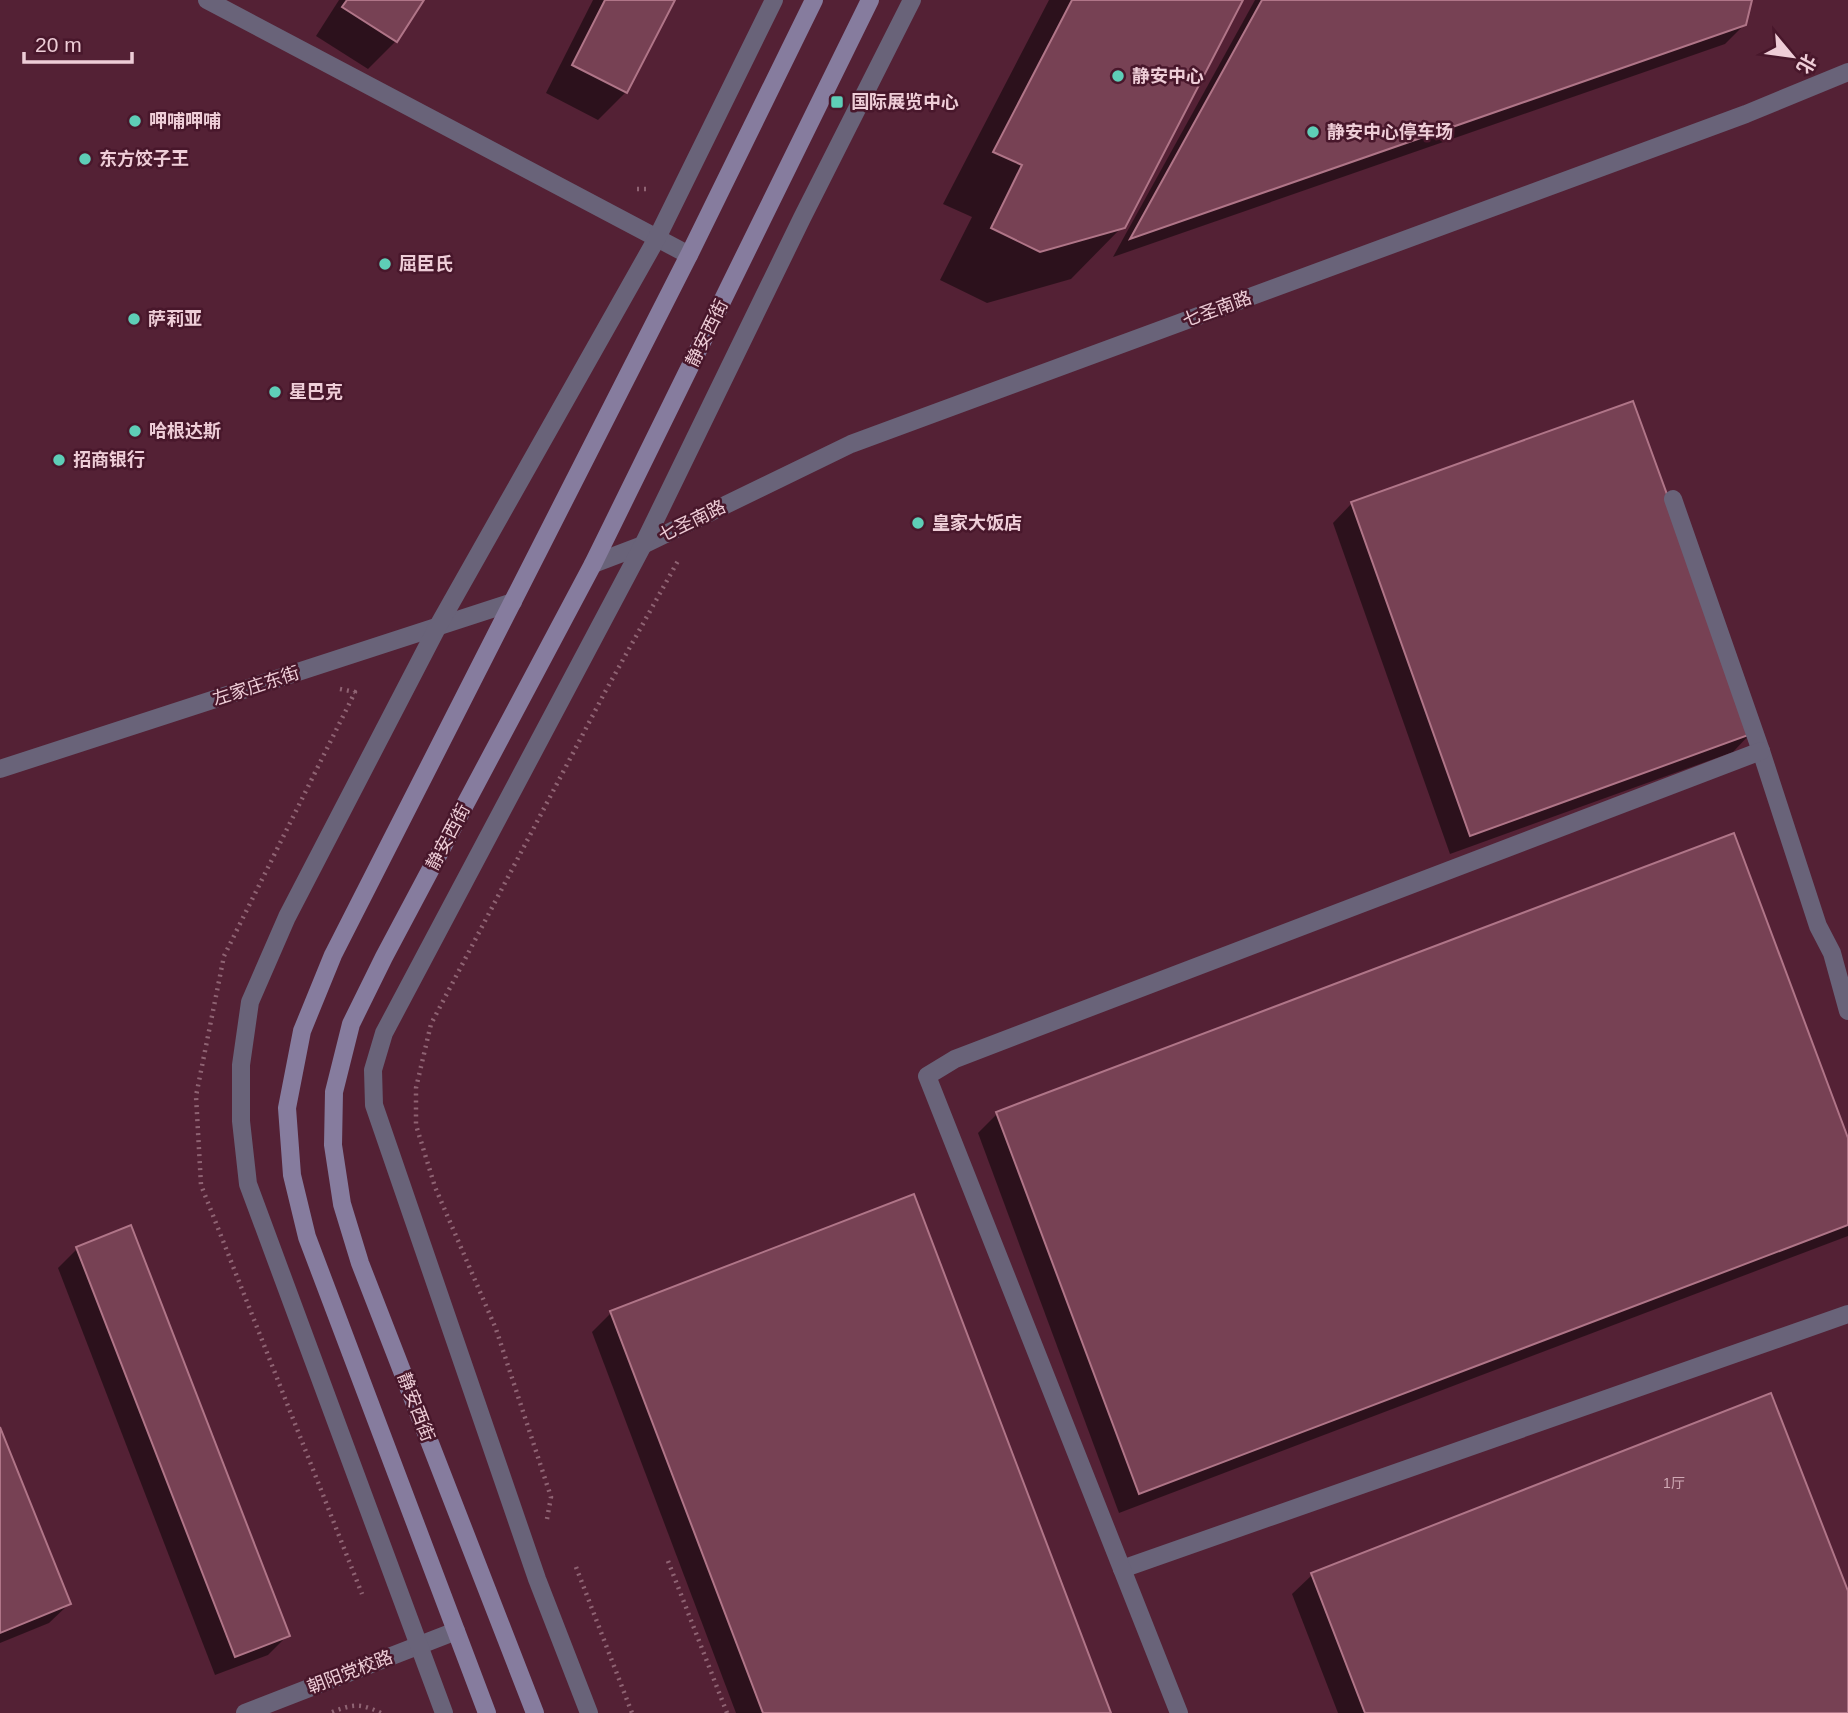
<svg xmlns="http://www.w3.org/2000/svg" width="1848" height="1713" font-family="Helvetica,'Noto Sans SC',sans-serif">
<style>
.shadow{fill:#0007}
.building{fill:#774154;stroke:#b07588;stroke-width:2}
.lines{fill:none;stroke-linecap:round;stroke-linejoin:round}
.path{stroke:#8f6373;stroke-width:4.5;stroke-dasharray:2 5;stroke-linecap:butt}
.minor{stroke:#696379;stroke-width:18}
.tertiary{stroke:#696379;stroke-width:18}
.secondary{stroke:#867c9e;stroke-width:18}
.poi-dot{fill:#5eceb7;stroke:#48172b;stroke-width:2.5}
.labels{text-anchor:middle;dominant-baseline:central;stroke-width:5;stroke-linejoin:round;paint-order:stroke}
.number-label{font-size:14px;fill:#d0aab6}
.poi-label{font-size:18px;font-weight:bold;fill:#eecdd7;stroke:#48172b;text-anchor:start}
.street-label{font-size:18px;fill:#eecdd7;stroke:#48172b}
</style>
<rect width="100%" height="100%" fill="#542135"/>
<g class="shadow">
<polygon points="339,0 422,0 396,41 368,69 316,36"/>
<polygon points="593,0 673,0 626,92 598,120 546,93"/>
<polygon points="1049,0 1241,0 1123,226 1071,279 987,303 940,280 972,217 943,204"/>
<polygon points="1255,0 1751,0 1745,24 1725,44 1113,257"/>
<polygon points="1352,503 1752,732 1733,752 1450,854 1333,523"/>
<polygon points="997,1114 1848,1143 1848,1236 1119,1513 978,1133"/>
<polygon points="77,1249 288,1635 268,1655 215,1675 58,1268"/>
<polygon points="611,1313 1109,1713 736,1713 592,1332"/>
<polygon points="0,1432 69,1604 49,1623 0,1643"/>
<polygon points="1312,1575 1848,1596 1848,1713 1338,1713 1292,1594"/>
</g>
<g class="building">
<polygon points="347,0 424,0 397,42 342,7"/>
<polygon points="605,0 675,0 627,93 572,65"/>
<polygon points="1072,0 1243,0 1125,228 1040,252 991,228 1022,165 993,152"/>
<polygon points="1262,0 1752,0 1746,25 1130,239"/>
<polygon points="1633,401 1754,733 1470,836 1351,502"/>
<polygon points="1734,833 1848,1138 1848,1225 1139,1494 996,1112"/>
<polygon points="914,1194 1111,1713 763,1713 610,1311"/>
<polygon points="131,1225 290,1636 235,1657 76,1247"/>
<polygon points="1771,1393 1848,1591 1848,1713 1365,1713 1311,1573"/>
<polygon points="0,1427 71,1604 0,1633"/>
</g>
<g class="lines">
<g class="path">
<polyline points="637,189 650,189"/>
<polyline points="340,689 355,692 224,956 196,1096 201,1185 362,1594"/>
<polyline points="547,1519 551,1497 496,1329 435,1187 416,1125 416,1088 431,1024 605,692 679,559"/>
<polyline points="668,1561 727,1713"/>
<polyline points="576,1567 632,1713"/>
<path d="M332,1712C353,1704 360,1703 381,1713"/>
</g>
<g class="minor">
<polyline points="207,0 689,255"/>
<polyline points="1673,499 1761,751 1818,926 1832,953 1848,1011"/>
<polyline points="593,564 643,545 851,444 1746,114 1848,72"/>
<polyline points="1122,1569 1848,1314"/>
<polyline points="245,1713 456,1631"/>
<polyline points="1179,1713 927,1076 955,1059 1761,751"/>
</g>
<g class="tertiary">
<polyline points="0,769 513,602"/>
<polyline points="444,1713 248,1184 241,1121 241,1065 250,1002 287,917 438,626 657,238 774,0"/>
<polyline points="589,1713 537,1579 374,1105 373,1070 384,1033 643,545 802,218 912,0"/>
</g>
<g class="secondary">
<polyline points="487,1713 307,1237 292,1175 287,1108 302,1031 333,955 689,255 814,0"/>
<polyline points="535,1713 360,1263 342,1204 333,1145 334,1092 351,1024 384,957 593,564 870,0"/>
</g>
</g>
<g class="poi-dot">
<circle cx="1118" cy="76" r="7"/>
<rect x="830" y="95" width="14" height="14" rx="3.5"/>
<circle cx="135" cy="121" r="7"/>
<circle cx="1313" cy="132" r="7"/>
<circle cx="85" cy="159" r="7"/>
<circle cx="385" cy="264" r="7"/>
<circle cx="134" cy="319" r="7"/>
<circle cx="275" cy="392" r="7"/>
<circle cx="135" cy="431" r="7"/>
<circle cx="59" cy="460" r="7"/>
<circle cx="918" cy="523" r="7"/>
</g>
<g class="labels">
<g class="number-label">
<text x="1674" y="1483">1厅</text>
</g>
<g class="poi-label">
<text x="1132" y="76">静安中心</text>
<text x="851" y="102">国际展览中心</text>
<text x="149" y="121">呷哺呷哺</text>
<text x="1327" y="132">静安中心停车场</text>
<text x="99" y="159">东方饺子王</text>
<text x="399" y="264">屈臣氏</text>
<text x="148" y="319">萨莉亚</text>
<text x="289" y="392">星巴克</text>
<text x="149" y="431">哈根达斯</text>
<text x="73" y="460">招商银行</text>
<text x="932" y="523">皇家大饭店</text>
</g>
<g class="street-label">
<text transform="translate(1217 309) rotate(-20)">七圣南路</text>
<text transform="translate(707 333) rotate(-64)">静安西街</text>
<text transform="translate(692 521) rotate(-26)">七圣南路</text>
<text transform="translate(256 686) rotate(-18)">左家庄东街</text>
<text transform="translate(448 837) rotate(-62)">静安西街</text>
<text transform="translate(416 1407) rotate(69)">静安西街</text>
<text transform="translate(350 1672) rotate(-21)">朝阳党校路</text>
</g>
</g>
<g transform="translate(1792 56) rotate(119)" stroke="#48172b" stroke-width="5" paint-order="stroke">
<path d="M0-5L12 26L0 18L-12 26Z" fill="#eecdd7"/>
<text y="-10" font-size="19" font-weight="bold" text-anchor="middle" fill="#eecdd7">北</text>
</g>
<path d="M24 52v10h108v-10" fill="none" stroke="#eecdd7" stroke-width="3.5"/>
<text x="35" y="52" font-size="21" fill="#eecdd7" stroke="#48172b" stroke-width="5" paint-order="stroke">20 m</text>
</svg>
